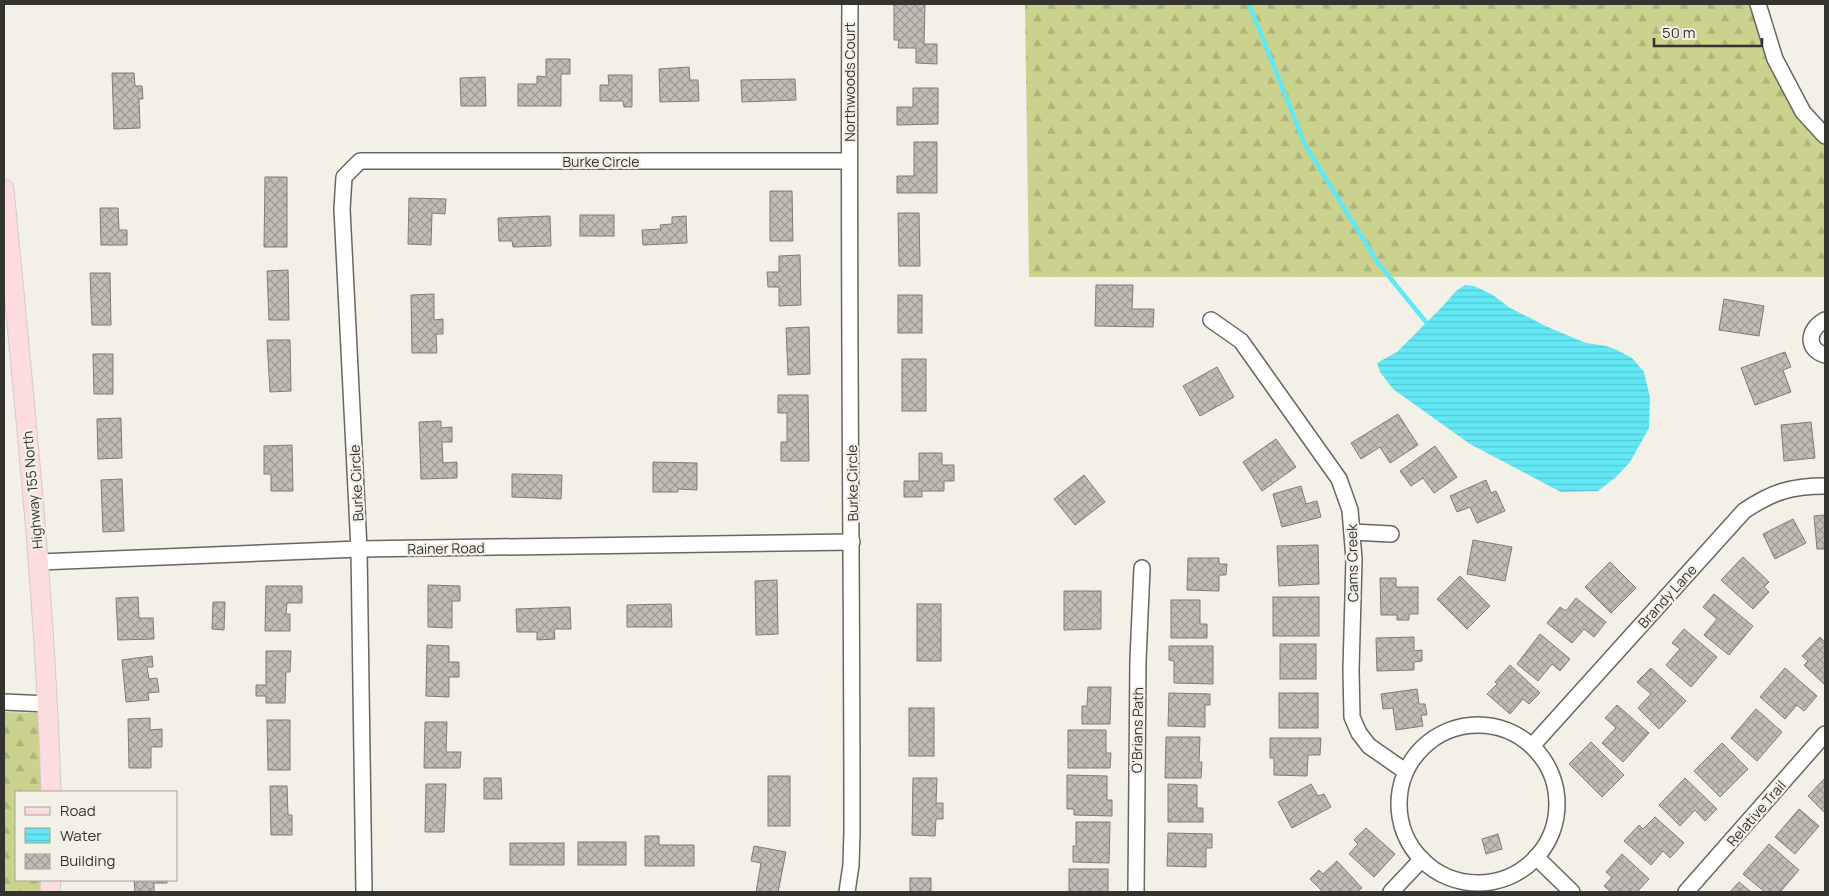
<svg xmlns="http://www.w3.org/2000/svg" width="1829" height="896" font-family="Manrope,sans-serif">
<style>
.forest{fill:url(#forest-firs)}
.water{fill:url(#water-rules)}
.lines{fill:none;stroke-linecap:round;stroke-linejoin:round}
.stream{stroke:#61e8f4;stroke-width:4.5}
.building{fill:url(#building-cross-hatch);stroke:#817c76}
.minor-casing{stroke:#686760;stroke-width:18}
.major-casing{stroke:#cececd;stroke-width:21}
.minor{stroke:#fff;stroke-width:15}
.major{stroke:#fddcdd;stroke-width:19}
.labels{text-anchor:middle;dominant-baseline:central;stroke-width:4.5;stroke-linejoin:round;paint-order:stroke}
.street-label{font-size:14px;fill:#333330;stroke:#f2f0e7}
</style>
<defs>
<pattern id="forest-firs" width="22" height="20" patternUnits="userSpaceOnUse" patternTransform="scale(1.25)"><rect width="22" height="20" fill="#cad28e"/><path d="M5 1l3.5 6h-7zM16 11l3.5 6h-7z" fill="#aeb57b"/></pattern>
<pattern id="water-rules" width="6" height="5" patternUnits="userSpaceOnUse" patternTransform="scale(1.25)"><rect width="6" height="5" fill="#61e8f4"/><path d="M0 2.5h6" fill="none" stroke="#55c7d2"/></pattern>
<pattern id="building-cross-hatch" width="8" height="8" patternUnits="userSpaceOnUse" patternTransform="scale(1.25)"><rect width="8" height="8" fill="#c1bcb5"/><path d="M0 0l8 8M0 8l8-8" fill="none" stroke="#9d9994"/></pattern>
</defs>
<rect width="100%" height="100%" fill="#f2f0e7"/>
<g class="forest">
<polygon points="1025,4 1763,4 1783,79 1825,125 1825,277 1029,277"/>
<polygon points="4,712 39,713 43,792 16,792 16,880 47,880 47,892 4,892"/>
</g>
<polygon class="water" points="1465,285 1474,286 1493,295 1510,308 1550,328 1586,343 1606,346 1617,350 1632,358 1644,372 1650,398 1649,428 1630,462 1616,477 1598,491 1561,492 1470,444 1393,389 1380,372 1377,363 1397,352 1442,307 1456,291"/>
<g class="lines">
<polyline class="stream" points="1249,4 1305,145 1378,263 1426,322"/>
</g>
<g class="building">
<polygon points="894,4 925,4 924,44 937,44 937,64 916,63 916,48 898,48 899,40 894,40"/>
<polygon points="546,59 570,59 570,74 561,74 561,106 518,106 518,84 537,84 537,76 546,77"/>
<polygon points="689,67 690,80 698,80 699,101 660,102 659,69"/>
<polygon points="112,73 134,73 135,86 142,86 143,99 139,99 140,128 114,129"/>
<polygon points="608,75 632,75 632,107 624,107 623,101 600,101 600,85 609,85"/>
<polygon points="485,77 486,106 461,106 460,78"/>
<polygon points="795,79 796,100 742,102 741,80"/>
<polygon points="913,88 938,88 938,124 897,125 897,107 913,107"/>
<polygon points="914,142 937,142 937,193 897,193 897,176 914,176"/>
<polygon points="265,177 287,177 287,247 264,247"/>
<polygon points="770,191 792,191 793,241 770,241"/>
<polygon points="409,198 446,199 445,214 432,213 431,245 408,244"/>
<polygon points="100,208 118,208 119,230 127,230 127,245 101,245"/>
<polygon points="898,213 919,213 920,266 899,266"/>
<rect x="580" y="215" width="34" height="21"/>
<polygon points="550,216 551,246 513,247 512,241 499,241 498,218"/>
<polygon points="686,216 687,243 643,245 642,230 661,229 660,225 672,224 672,217"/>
<polygon points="800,255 801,305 779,306 779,287 768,287 767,272 779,272 779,256"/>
<polygon points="288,270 289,320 269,320 267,271"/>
<polygon points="90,273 110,273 111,325 92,325"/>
<polygon points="1096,285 1133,285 1132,309 1154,309 1153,327 1095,326"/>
<polygon points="434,294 434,320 443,319 443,334 436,334 437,353 412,353 411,295"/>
<rect x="898" y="295" width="24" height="38"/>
<polygon points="1724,299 1764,306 1759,336 1719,330"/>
<polygon points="809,327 810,374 788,375 786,328"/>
<polygon points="267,340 290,340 291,391 270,392"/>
<polygon points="1785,352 1791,367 1783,370 1791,392 1755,405 1741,368"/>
<polygon points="93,354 113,354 113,394 94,394"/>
<rect x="902" y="359" width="24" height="52"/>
<polygon points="1217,367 1234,397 1200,416 1183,386"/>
<polygon points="778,395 808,395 809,461 781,461 781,442 787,442 787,413 778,413"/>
<polygon points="1398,414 1418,445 1390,463 1380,447 1361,459 1351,443"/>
<polygon points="121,418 122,458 98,459 97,419"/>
<polygon points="441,421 441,428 452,427 452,442 442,442 443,463 457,462 457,478 421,479 419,422"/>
<polygon points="1811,422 1815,458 1784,461 1781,425"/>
<polygon points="1276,439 1296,467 1262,491 1243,462"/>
<polygon points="292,445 293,491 271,491 271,474 264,474 264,446"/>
<polygon points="1435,446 1457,477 1434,493 1423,478 1411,486 1400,471"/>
<polygon points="919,453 942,453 942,465 954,465 954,481 944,481 944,491 922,491 922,497 904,497 904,481 919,481"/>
<polygon points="653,462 697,463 697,490 678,489 678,492 653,492"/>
<polygon points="512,474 562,475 561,499 512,497"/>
<polygon points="1084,475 1105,502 1075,525 1054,499"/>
<polygon points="122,479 124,531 103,532 101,480"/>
<polygon points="1486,480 1491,493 1496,491 1505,511 1477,523 1470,507 1457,512 1450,496"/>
<polygon points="1301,486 1306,504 1317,501 1321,517 1282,527 1273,494"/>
<polygon points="1825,515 1825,549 1817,549 1814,516"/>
<polygon points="1793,519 1806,543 1775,559 1763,534"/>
<polygon points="1473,540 1512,547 1505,581 1467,574"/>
<polygon points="1318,545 1319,584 1279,586 1277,546"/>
<polygon points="1743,557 1769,582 1764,587 1769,592 1753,609 1721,580"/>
<polygon points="1188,558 1219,558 1219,564 1227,564 1226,575 1219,575 1219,591 1187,590"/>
<polygon points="1610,562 1636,588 1611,613 1585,587"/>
<polygon points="1460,576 1490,606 1467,629 1437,599"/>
<polygon points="1380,578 1396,578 1396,587 1418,587 1418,614 1409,614 1409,620 1397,620 1397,615 1381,615"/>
<polygon points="777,580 778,634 756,635 755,581"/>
<polygon points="428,585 460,586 460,601 452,601 452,628 428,627"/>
<polygon points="266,586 302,586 302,603 287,603 286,614 290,614 290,631 265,631"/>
<polygon points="1064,591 1101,591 1101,629 1064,630"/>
<polygon points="1714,594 1753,626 1729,655 1704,635 1717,619 1703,607"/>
<polygon points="138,597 139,618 153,618 154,639 118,640 116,598"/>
<rect x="1273" y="597" width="46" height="39"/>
<polygon points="1576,598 1606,622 1594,637 1584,629 1572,643 1547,623 1560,607 1566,611"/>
<polygon points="1171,600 1200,600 1200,624 1207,624 1207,638 1171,638"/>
<polygon points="213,602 225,602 224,630 212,629"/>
<polygon points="671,604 672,627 627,627 627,605"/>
<rect x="917" y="604" width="24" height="57"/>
<polygon points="570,607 571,629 554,629 555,639 537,640 537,632 517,632 516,609"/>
<polygon points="1684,629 1717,657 1691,687 1666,665 1680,649 1672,643"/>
<polygon points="1540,634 1570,659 1560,671 1552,664 1538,681 1517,664"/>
<polygon points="1414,637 1414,651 1422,650 1422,661 1414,662 1414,670 1377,671 1376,638"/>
<polygon points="1820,637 1825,642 1825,685 1804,665 1808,661 1802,656"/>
<rect x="1280" y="644" width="36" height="35"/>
<polygon points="427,645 449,646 449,662 459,662 459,677 449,677 449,697 426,696"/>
<polygon points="1169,646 1213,646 1213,684 1174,683 1174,661 1169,660"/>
<polygon points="266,651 291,651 290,672 286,672 285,703 266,703 266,696 256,696 256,685 266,685"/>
<polygon points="152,656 153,667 147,667 149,679 157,678 159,692 148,693 149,700 126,702 122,660"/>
<polygon points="1510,665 1540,693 1529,704 1523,699 1510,714 1487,694 1497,684 1495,682"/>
<polygon points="1651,668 1686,701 1659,729 1638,708 1651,694 1637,682"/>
<polygon points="1785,668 1817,696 1804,711 1797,705 1785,719 1760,697"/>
<polygon points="1088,687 1111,687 1110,724 1082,724 1082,706 1087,706"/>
<polygon points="1417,689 1419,704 1425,704 1427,715 1421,715 1423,726 1396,730 1393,708 1383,709 1381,694"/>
<polygon points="1169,693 1210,694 1210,705 1205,705 1205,727 1168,726"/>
<rect x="1279" y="693" width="39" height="35"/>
<polygon points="1617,705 1649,733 1623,762 1602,743 1616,728 1605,718"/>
<rect x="909" y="708" width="25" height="48"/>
<polygon points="1756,709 1782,732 1757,761 1731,738"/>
<polygon points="150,718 150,730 162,729 162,747 151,747 151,768 129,768 128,719"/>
<polygon points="267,720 290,720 290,770 268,770"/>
<polygon points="425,722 447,722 446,752 461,752 460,768 424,768"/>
<polygon points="1068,730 1106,730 1106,753 1111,753 1110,768 1068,768"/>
<polygon points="1166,737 1200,737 1199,762 1202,762 1201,778 1165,778"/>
<polygon points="1270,738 1321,738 1320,755 1308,755 1307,776 1274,775 1274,758 1270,758"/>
<polygon points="1591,742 1624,775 1602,797 1569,764"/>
<polygon points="1722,743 1748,769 1720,797 1694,771"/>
<polygon points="1067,775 1107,776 1107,800 1112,800 1112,816 1074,815 1074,809 1067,809"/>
<rect x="768" y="776" width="22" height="50"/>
<polygon points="484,778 501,778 502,799 484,799"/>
<polygon points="913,778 937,778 936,803 943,803 943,819 936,819 935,836 912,835"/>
<polygon points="1685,778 1717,809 1705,821 1695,810 1680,826 1659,805"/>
<polygon points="1825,778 1825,813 1808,796"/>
<polygon points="426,784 446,784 444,832 425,832"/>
<polygon points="1168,784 1197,785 1197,808 1203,808 1203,822 1168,822"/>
<polygon points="1311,784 1318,796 1324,794 1331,807 1292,828 1278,802"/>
<polygon points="270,786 287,786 288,815 292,815 292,835 271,835"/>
<polygon points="1799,809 1819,826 1795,854 1775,837"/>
<polygon points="1655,817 1684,843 1670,858 1663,851 1651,865 1624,841 1639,825 1643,829"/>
<polygon points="1076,822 1110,822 1109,863 1073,862 1073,846 1076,846"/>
<polygon points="1366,828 1395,854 1374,877 1349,854 1358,844 1354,840"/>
<polygon points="1168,833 1212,834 1212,848 1206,848 1206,867 1167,866"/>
<polygon points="1498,834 1502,849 1486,854 1482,839"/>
<polygon points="645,836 659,836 659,845 694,845 694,866 645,866"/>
<rect x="578" y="842" width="48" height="23"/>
<rect x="510" y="843" width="54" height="22"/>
<polygon points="1769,844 1799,870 1780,892 1765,892 1743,874"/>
<polygon points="754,846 786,852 778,892 756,892 761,863 751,861"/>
<polygon points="1622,854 1649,879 1637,892 1611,892 1604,886 1612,877 1606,872"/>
<polygon points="1337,861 1362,888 1357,892 1323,892 1310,879 1319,870 1323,874"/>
<rect x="1069" y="869" width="39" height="23"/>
<rect x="910" y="878" width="21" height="14"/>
<polygon points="134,880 167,880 167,883 154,883 154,892 135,892"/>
<polygon points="1739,882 1751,892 1730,892"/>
</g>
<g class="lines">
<g class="minor-casing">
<g id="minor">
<polyline points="1758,4 1775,59 1803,112 1825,136"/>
<polyline points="1211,320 1241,341 1339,479 1350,510 1354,559 1351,670 1352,717 1359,733 1369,746 1405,771"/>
<path d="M1825,320C1808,329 1805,349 1825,355"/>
<polyline points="1352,532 1391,534"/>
<polyline points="39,562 359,549 852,542"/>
<polyline points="4,702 48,704"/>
<circle cx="1478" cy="804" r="79"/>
<path d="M1532,746L1744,511C1772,492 1791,486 1825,486"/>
<polyline points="1536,857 1572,892"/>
<polyline points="364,892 359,549 342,209 344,177 360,161 849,161"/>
<path d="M847,892L851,865L852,832C852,556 848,280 850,4"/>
<polyline points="1136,892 1138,660 1142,568"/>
<polyline points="1391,892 1422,859"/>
<polyline points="1686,892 1825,734"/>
</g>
</g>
<g class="major-casing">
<g id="major">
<path d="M4,189C23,390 45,591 51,792"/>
<polyline points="50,892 51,880"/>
</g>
</g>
<use href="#minor" class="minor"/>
<use href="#major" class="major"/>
</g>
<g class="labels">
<g class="street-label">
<text transform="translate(849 82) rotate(-90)">Northwoods Court</text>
<text x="601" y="161">Burke Circle</text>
<text transform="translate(356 483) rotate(-93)">Burke Circle</text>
<text transform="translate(852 483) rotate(-91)">Burke Circle</text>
<text transform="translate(32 490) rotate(-95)">Highway 155 North</text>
<text transform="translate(446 548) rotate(-1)">Rainer Road</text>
<text transform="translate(1352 563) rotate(-91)">Cams Creek</text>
<text transform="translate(1667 596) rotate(-48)">Brandy Lane</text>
<text transform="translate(1137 730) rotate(-89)">O'Brians Path</text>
<text transform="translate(1756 813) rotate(-49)">Relative Trail</text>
</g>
</g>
<rect width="1829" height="896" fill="none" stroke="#333330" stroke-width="10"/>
<rect x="15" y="791" width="162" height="90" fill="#f2f0e7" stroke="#a6a49e"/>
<rect x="25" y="807" width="25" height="8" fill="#fddcdd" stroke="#a6a49e"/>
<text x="60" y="816" font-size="15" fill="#333330">Road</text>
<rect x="25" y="828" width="25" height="15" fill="url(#water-rules)" stroke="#a6a49e"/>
<text x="60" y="841" font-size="15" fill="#333330">Water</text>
<rect x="25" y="854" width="25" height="15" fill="url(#building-cross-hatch)" stroke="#a6a49e"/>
<text x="60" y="866" font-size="15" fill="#333330">Building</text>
<path d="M1654 38v8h108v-8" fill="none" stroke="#333330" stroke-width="2.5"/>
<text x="1662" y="38" font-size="15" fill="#333330" stroke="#f2f0e7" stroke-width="4" paint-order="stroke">50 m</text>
</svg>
